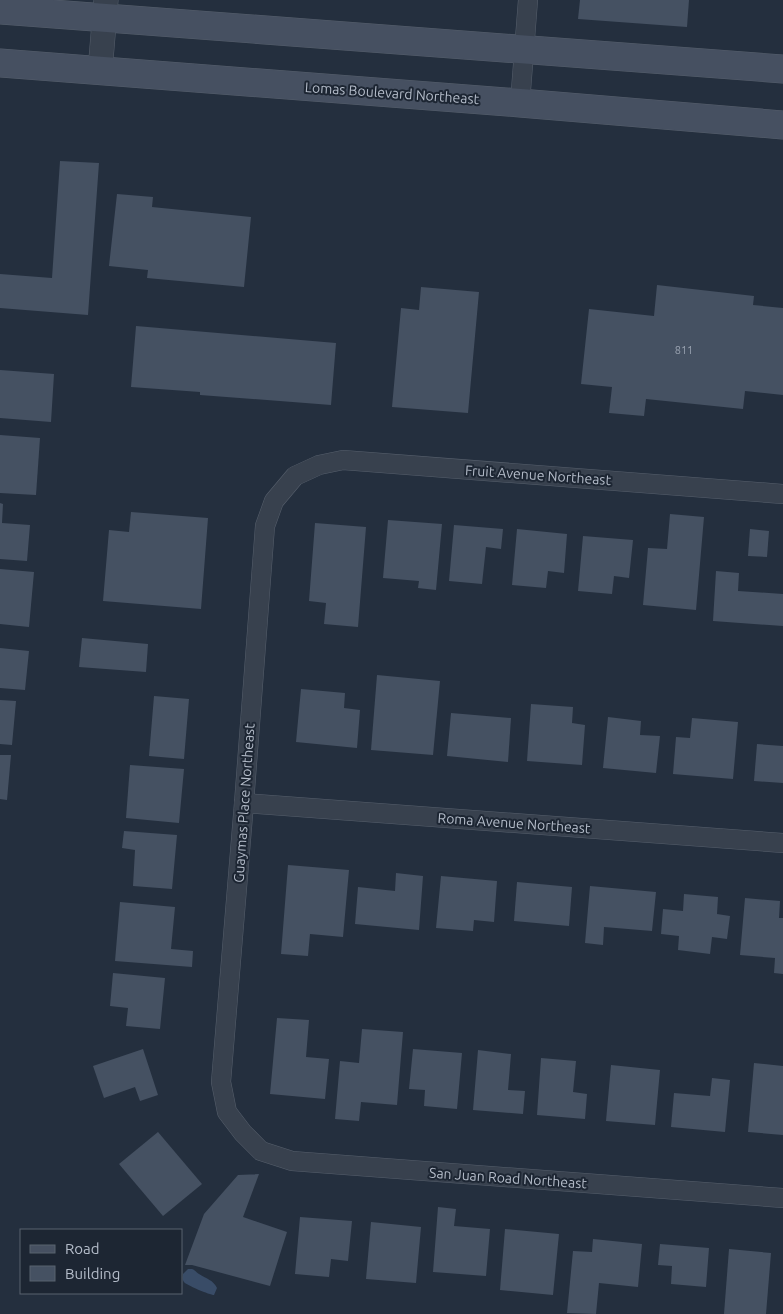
<svg xmlns="http://www.w3.org/2000/svg" width="783" height="1314" font-family="Ubuntu,sans-serif">
<style>
.water{fill:#394c67}
.building{fill:#455162}
.lines{fill:none;stroke-linecap:round;stroke-linejoin:round}
.minor-casing{stroke:#565f6c;stroke-width:20}
.tertiary-casing{stroke:#565f6c;stroke-width:25}
.secondary-casing{stroke:#565f6c;stroke-width:29}
.minor{stroke:#38414e;stroke-width:19}
.tertiary{stroke:#38414e;stroke-width:24}
.secondary{stroke:#465061;stroke-width:28}
.labels{text-anchor:middle;dominant-baseline:central;stroke-width:4;stroke-linejoin:round;paint-order:stroke}
.number-label{font-size:11px;fill:#98a1af}
.street-label{font-size:14px;fill:#b4bcc9;stroke:#1d2633}
</style>
<rect width="100%" height="100%" fill="#242f3e"/>
<path class="water" d="M188,1269H192C195,1270 197,1273 199,1274C207,1279 213,1280 217,1288L214,1295C210,1295 186,1285 184,1282C182,1279 183,1277 183,1274Z"/>
<g class="building">
<polygon points="580,0 689,0 687,27 578,19"/>
<polygon points="60,161 99,163 88,315 0,308 0,274 52,278"/>
<polygon points="117,194 153,197 152,207 251,217 244,287 147,278 148,270 109,266"/>
<polygon points="657,285 754,296 753,305 783,308 783,395 745,391 743,409 646,399 644,416 609,413 612,387 581,384 589,309 654,316"/>
<polygon points="421,287 479,292 468,413 392,407 401,308 419,310"/>
<polygon points="136,326 336,343 331,405 200,395 200,392 131,387"/>
<polygon points="0,370 54,374 51,422 0,418"/>
<polygon points="0,435 40,438 36,495 0,493"/>
<polygon points="0,503 3,504 2,523 30,525 27,561 0,559"/>
<polygon points="131,512 208,518 201,609 103,601 109,530 129,532"/>
<polygon points="670,514 704,517 696,610 643,605 648,548 667,549"/>
<polygon points="388,520 442,524 436,590 418,588 419,581 383,578"/>
<polygon points="315,523 366,527 358,627 324,624 326,603 309,601"/>
<polygon points="454,525 503,529 501,549 486,547 482,584 449,581"/>
<polygon points="517,529 567,534 564,573 548,571 546,588 512,585"/>
<polygon points="750,529 769,531 767,557 748,556"/>
<polygon points="583,536 633,540 629,578 614,576 612,594 578,591"/>
<polygon points="0,569 34,572 29,627 0,624"/>
<polygon points="716,571 739,573 738,591 783,594 783,626 713,621"/>
<polygon points="82,638 148,644 146,672 79,667"/>
<polygon points="0,648 29,651 25,690 0,688"/>
<polygon points="377,675 440,681 433,755 371,750"/>
<polygon points="301,689 345,693 344,708 360,710 357,748 296,742"/>
<polygon points="154,696 189,699 184,759 149,756"/>
<polygon points="0,700 16,701 12,745 0,744"/>
<polygon points="531,704 573,707 572,723 585,725 582,765 527,761"/>
<polygon points="451,713 511,718 508,762 447,756"/>
<polygon points="608,717 641,721 640,735 660,736 656,773 603,768"/>
<polygon points="692,718 738,722 733,779 673,774 676,737 690,738"/>
<polygon points="757,744 783,746 783,783 754,781"/>
<polygon points="0,755 11,755 7,800 0,799"/>
<polygon points="130,765 184,769 179,823 126,818"/>
<polygon points="124,831 177,835 172,889 133,886 135,850 122,848"/>
<polygon points="288,865 349,870 343,937 310,934 308,956 281,954"/>
<polygon points="396,873 423,876 419,930 355,924 358,887 395,891"/>
<polygon points="441,876 497,881 494,922 474,920 473,931 436,928"/>
<polygon points="517,882 572,887 569,926 514,921"/>
<polygon points="590,886 656,892 652,931 604,927 603,945 585,943"/>
<polygon points="684,894 718,897 717,914 730,916 727,939 712,937 710,954 678,950 679,936 661,934 663,909 683,911"/>
<polygon points="745,898 780,901 779,918 783,918 783,974 774,973 775,958 740,955"/>
<polygon points="120,902 175,907 171,949 193,951 192,967 115,961"/>
<polygon points="113,973 165,978 160,1029 126,1026 128,1008 110,1006"/>
<polygon points="277,1018 309,1020 306,1057 329,1059 325,1099 270,1094"/>
<polygon points="362,1029 403,1032 397,1105 361,1102 359,1121 335,1119 340,1061 359,1063"/>
<polygon points="143,1049 158,1095 140,1101 135,1087 104,1098 93,1066"/>
<polygon points="413,1049 462,1053 457,1109 424,1106 425,1090 409,1089"/>
<polygon points="478,1050 511,1054 508,1090 525,1091 523,1114 473,1110"/>
<polygon points="541,1058 576,1061 573,1092 587,1094 585,1119 537,1115"/>
<polygon points="754,1063 783,1066 783,1135 748,1132"/>
<polygon points="611,1065 660,1070 655,1125 606,1121"/>
<polygon points="712,1078 730,1080 725,1132 671,1127 674,1093 710,1096"/>
<polygon points="158,1132 202,1184 163,1216 119,1164"/>
<polygon points="259,1174 243,1217 287,1232 270,1286 192,1265 185,1265 204,1214 238,1175"/>
<polygon points="438,1207 456,1209 454,1226 490,1229 486,1276 433,1272"/>
<polygon points="300,1217 352,1221 348,1261 331,1259 329,1277 295,1274"/>
<polygon points="371,1222 421,1227 416,1283 366,1279"/>
<polygon points="505,1229 559,1234 553,1295 500,1290"/>
<polygon points="593,1239 642,1244 638,1287 599,1283 596,1314 567,1313 573,1251 592,1252"/>
<polygon points="660,1244 709,1248 706,1287 671,1284 672,1266 658,1265"/>
<polygon points="729,1249 771,1253 766,1314 724,1314"/>
</g>
<g class="lines">
<g class="minor-casing">
<g id="minor">
<polyline points="520,103 528,0"/>
<polyline points="783,494 343,460 319,465 295,476 274,501 265,526 244,803 221,1082 227,1112 243,1133 261,1151 292,1161 783,1198"/>
<polyline points="244,803 783,843"/>
</g>
</g>
<g class="tertiary-casing">
<polyline id="tertiary" points="100,71 106,0"/>
</g>
<g class="secondary-casing">
<g id="secondary">
<polyline points="0,10 783,69"/>
<polyline points="0,63 520,103 783,125"/>
</g>
</g>
<use href="#minor" class="minor"/>
<use href="#tertiary" class="tertiary"/>
<use href="#secondary" class="secondary"/>
</g>
<g class="labels">
<g class="number-label">
<text x="684" y="350">811</text>
</g>
<g class="street-label">
<text transform="translate(392 93) rotate(4)">Lomas Boulevard Northeast</text>
<text transform="translate(538 475) rotate(4)">Fruit Avenue Northeast</text>
<text transform="translate(244 803) rotate(-86)">Guaymas Place Northeast</text>
<text transform="translate(514 823) rotate(4)">Roma Avenue Northeast</text>
<text transform="translate(508 1178) rotate(4)">San Juan Road Northeast</text>
</g>
</g>
<rect x="20" y="1229" width="162" height="65" fill="#1d2633" stroke="#59626f"/>
<rect x="30" y="1245" width="25" height="8" fill="#465061" stroke="#59626f"/>
<text x="65" y="1254" font-size="15" fill="#b4bcc9">Road</text>
<rect x="30" y="1266" width="25" height="15" fill="#455162" stroke="#59626f"/>
<text x="65" y="1279" font-size="15" fill="#b4bcc9">Building</text>
</svg>
